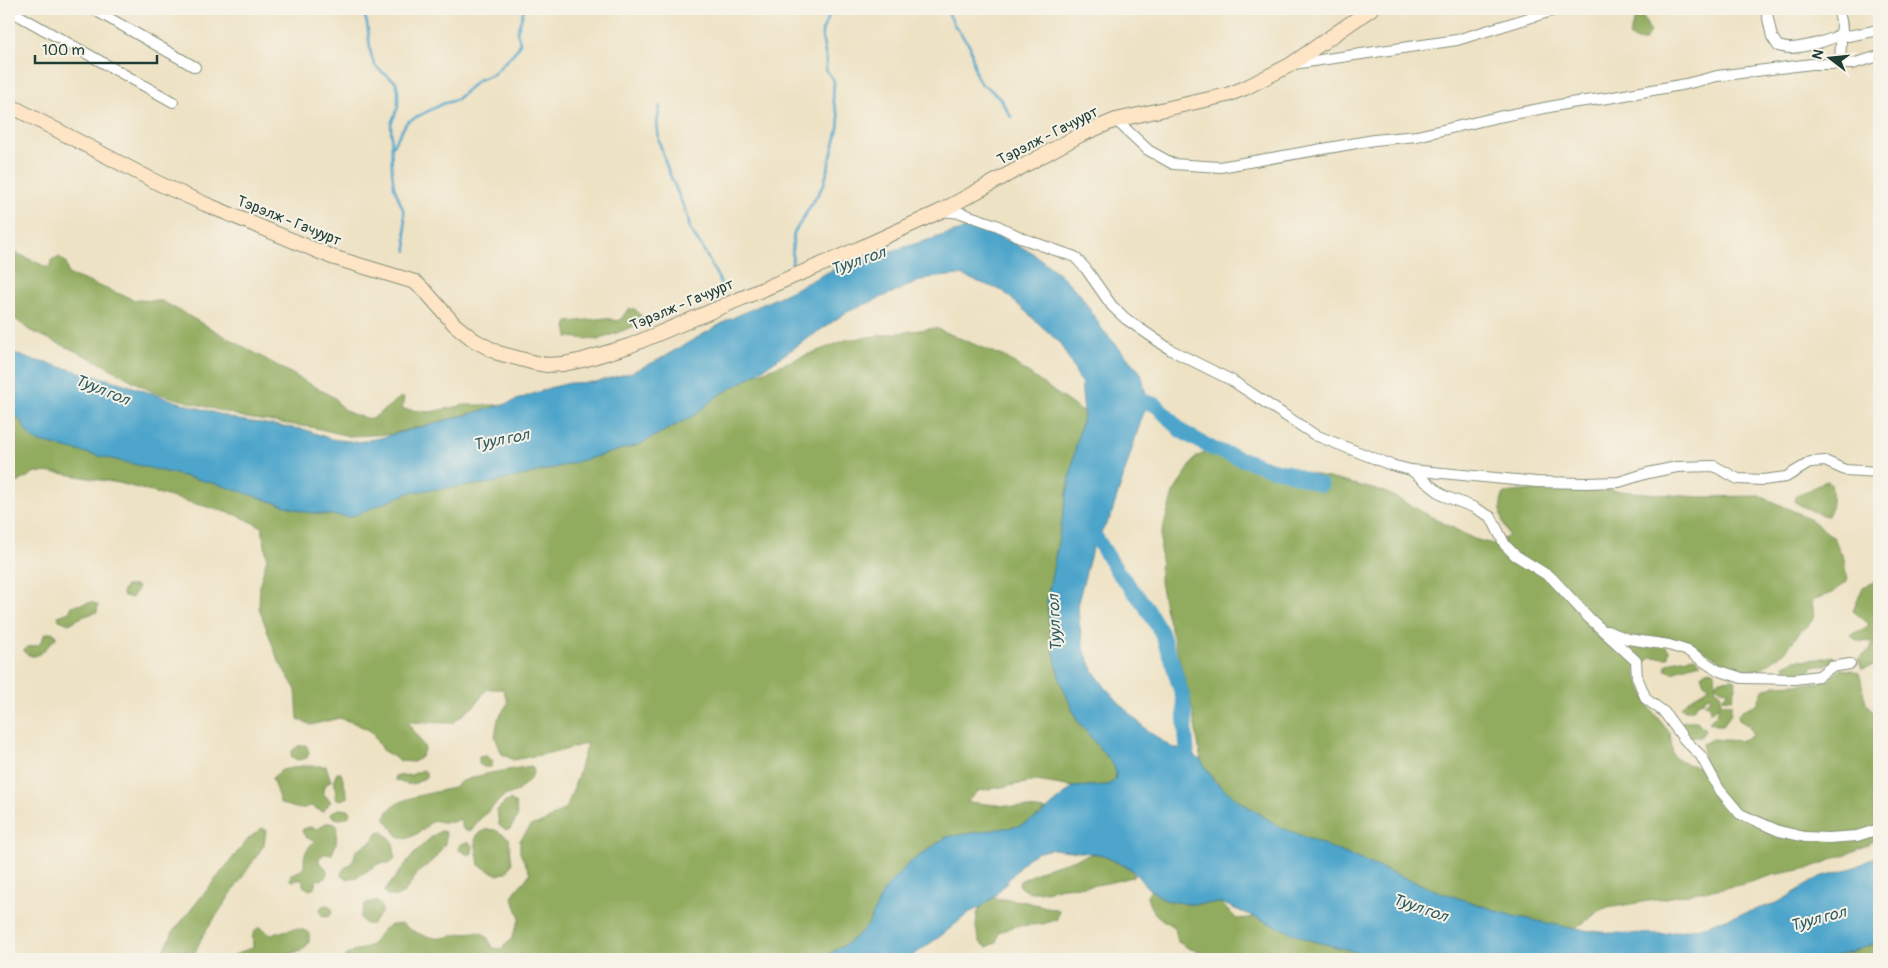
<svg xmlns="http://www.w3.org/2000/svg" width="1888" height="968" font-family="Pangolin,sans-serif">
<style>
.forest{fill:#92ac5f;stroke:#58744a}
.water{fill:#4ea5cb;stroke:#367180}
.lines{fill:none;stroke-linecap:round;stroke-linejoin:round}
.stream{stroke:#4ea5cb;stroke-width:2.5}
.river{stroke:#4ea5cb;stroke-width:15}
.minor-casing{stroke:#86907c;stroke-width:12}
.secondary-casing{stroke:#86907c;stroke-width:16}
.minor{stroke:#fff;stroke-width:10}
.secondary{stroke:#fde5c5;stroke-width:14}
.labels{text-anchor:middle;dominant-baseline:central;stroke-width:4;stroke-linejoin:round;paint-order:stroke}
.street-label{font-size:15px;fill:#1f3d34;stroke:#f7f3e8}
.water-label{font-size:16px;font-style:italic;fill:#2d5c61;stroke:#f7f3e8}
</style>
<rect width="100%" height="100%" fill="#f7f3e8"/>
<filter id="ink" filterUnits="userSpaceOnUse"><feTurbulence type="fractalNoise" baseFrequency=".02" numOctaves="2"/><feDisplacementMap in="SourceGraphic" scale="10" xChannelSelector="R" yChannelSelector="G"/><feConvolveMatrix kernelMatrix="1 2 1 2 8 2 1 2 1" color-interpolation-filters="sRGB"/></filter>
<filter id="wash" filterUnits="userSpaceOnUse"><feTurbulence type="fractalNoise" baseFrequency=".0096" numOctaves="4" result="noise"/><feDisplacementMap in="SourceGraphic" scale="20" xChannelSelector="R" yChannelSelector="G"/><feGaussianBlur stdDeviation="1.12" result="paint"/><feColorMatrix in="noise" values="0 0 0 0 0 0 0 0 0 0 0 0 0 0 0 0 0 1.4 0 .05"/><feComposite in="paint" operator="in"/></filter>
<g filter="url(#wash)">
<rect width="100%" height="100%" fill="#eee2c4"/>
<g class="forest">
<polygon points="1640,14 1642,15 1650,31 1645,41 1637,41 1629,36 1635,19"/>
<path d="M9,250L49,268L53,259L59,257L66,262L68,274L135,300L162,301L335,398C343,414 355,415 372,419L401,397L404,398L402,409L430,412L465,405H503L391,434L349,436L316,428L247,418L153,392L93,359L29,330L9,314Z"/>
<polygon points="628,309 635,309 641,316 643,320 640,324 598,340 568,337 566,326 568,322 606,318 617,321 622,318"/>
<path d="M935,328L1007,358L1084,413L1076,445L1047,601L1051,639L1060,681L1077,720L1114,766L1116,774L1115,780L1108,785L1073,787L1037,781L978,791L967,802L1046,810L1030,822L1019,826L946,837L908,864L890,883L868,925L862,931L848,943L821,959H342C350,950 361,951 371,945C377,940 379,931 387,927C391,924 397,925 402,924C413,932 426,938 439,938C451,938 477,927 485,935C488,938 491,944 493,948L501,949L511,940L520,918L512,897C517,887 525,882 530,873L520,853V840L532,825L542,823L567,807L578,775L587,743L565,750L513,760L502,754L495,737L498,719L508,703L503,689H487L475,705L453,723L408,722L425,748L421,757L414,762L401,761L382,750L371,731L354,723L339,718L311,725L298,719L296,690L278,660L259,608L260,583L267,558L262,527L237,515L119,483L59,473L35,472L9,488V410L22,422L27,433L36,441L218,484L305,512L327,515L383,504L411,492L491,483L554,468L638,445L695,415L716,397L754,375L846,340Z"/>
<path d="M1213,449L1385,492L1474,539L1493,544L1509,536C1501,519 1497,511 1504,493L1567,487L1699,497L1760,496L1809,518L1834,538L1844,559L1847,581L1833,593L1812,600L1814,619L1799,633L1785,652L1758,671L1736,670L1691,642L1669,638L1662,643L1669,650L1668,658L1652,657L1635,672L1651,710L1670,733L1673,756L1687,764L1703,768V744L1712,739L1739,741L1753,736L1749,726L1739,720L1738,715L1742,710L1757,704L1763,690L1775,685L1816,683L1828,679L1840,669L1851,670L1859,673C1865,690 1861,706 1879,716V838L1857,850L1810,868L1773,875L1740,885L1602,909L1575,929L1513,916L1437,891L1280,827L1226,792L1207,771L1201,760L1190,697L1166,612L1160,582L1161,536L1173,493L1196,457Z"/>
<path d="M1827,481L1831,483C1833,492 1833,508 1828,516C1822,516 1801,506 1795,502L1796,496C1808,493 1815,485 1827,481Z"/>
<polygon points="1879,580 1879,664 1862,669 1858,660 1871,649 1873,642 1858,641 1850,635 1867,627 1869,624 1853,611 1863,587"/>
<polygon points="126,586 137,586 138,589 132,598 124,596 122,593"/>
<polygon points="92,602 98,605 97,612 82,617 69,624 59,620 58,616 69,612 72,606"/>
<path d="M52,632L56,635V638C46,646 38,665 23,651L27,647L39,645L45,634Z"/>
<path d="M1833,656L1835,659L1824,666H1812L1811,670C1799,674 1788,680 1784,665L1795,660L1819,659Z"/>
<polygon points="1695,657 1701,663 1681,668 1676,672 1673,673 1666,670 1666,665 1676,660"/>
<polygon points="1709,670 1715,672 1716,684 1719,680 1734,679 1736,686 1732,699 1722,698 1729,690 1721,689 1716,685 1715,688 1720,692 1721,703 1731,704 1731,714 1723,725 1716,725 1709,722 1717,714 1719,706 1710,712 1709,706 1705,704 1712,698 1709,696 1705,698 1704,702 1700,701 1693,710 1685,710 1681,707 1691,698 1710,687 1704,683 1701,675"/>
<polygon points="1684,721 1697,721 1705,729 1701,737 1690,737 1678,730 1680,724"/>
<polygon points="306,745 309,752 307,758 297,760 291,756 292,751 298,746"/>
<polygon points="486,756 493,761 491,767 484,767 479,764 479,757"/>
<polygon points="302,766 326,766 331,781 323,787 324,795 331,801 323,812 311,806 300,809 281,804 272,778 282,770"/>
<path d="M531,766L534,770L531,778L518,791L504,796L478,821L472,830L467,831L463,829L460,819C451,824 444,823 434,820C426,826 407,846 398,836C393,830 391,825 385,820C387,796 437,794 454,787C457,785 460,782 463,781C482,773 510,770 531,766Z"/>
<path d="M423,770L426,772V777C413,786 409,786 395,780V776L411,775Z"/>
<path d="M337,773H341L347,794V798L340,800L335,798C337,790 332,779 337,773Z"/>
<polygon points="510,800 516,804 517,818 510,829 506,830 499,825 497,810 504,803"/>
<path d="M339,809L349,810L350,813L349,816C344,820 335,820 331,815L332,812Z"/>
<path d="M326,823H334L337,826L336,844L332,854H324L319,858V863C327,867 329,870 325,878L321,880L317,879L314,888L310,890L303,886V879L293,881L290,880L291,874C313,868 299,863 307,850C309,846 313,843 315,840L307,838L302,832L303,829L310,827L317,829Z"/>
<polygon points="262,828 266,830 264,845 202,937 192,959 167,959 164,950 173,932 248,839"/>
<polygon points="487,829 495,830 509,838 512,864 507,872 498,875 479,865 475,840 478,834"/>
<path d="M379,831L383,832L393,841L395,858L390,863H380L357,877L348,879L341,875C342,868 347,867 352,862C354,859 355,854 356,850L373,841Z"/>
<path d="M441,831L445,832L446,836L445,844L434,859L418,873L404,893L396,897L387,895L384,892C398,874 421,841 441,831Z"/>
<polygon points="468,841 473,846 472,853 468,855 458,849 460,845"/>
<path d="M1092,854H1099L1131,869L1134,876C1118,881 1101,885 1084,886C1077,887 1070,886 1064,887C1051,889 1030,898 1019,886L1020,881L1049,867Z"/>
<path d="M1151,890L1165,900L1188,904L1221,903L1237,919L1257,917L1309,940L1384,959H1207L1204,952L1190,949L1178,942L1175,928C1161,919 1149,913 1147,895Z"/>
<polygon points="993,898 1022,901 1059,910 1057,919 1043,924 1016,926 999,932 996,943 987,947 980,942 976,928 977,914 981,907"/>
<polygon points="376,901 382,906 381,913 372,924 365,924 360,917 366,903"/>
<circle cx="326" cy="911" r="6"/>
<path d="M260,927L271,935C284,931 297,925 309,933V942L304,949L277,959H225L253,947C253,938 250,932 260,927Z"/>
<polygon points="1879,943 1879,959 1815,959 1832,957"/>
</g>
<polygon class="water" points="971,227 979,228 995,234 1031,252 1061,275 1080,294 1102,329 1141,373 1148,403 1141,420 1111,516 1093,546 1078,602 1079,623 1085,652 1094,672 1105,687 1128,712 1148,731 1171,747 1187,751 1201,760 1214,781 1242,803 1280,827 1437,891 1513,916 1575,929 1609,933 1663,934 1701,927 1779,902 1820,877 1853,868 1879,855 1879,943 1832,957 1815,959 1384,959 1309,940 1221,903 1188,904 1165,900 1148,888 1131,869 1100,854 1052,849 1036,853 1026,859 993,898 981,907 970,912 942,935 908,959 821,959 848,943 862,931 868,925 882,894 890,883 908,864 946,837 1019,826 1040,816 1073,787 1108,785 1115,780 1116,774 1114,766 1077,720 1060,681 1051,639 1047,601 1076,445 1084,413 1081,382 1060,343 1003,291 960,275 927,278 847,312 754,375 716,397 695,415 638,445 554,468 491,483 411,492 350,517 305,512 217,484 36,441 27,433 22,422 9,410 9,350 23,357 118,382 178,402 239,420 306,430 331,439 358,442 380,438 503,405 549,388 570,383 595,382 630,373 658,360 728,320 785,294 838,267"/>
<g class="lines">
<g class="stream">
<path d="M360,9C371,18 367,48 373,61C376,71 389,75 396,82L398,90V107L391,124L392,171L394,187L404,212L407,251"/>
<polyline points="946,9 955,26 970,46 976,75 981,84 990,89 1001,100 1011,117"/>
<polyline points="660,106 657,124 659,141 668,170 688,217 690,230 702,247 724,289"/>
<polyline points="392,147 407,122 442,104 456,100 478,80 493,74 511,56 518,48 520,42 517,32 524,9"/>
<path d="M792,264C793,253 792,243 794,233L824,184L838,129L839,118L833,100L834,81L826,70V58L822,37V31L828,19L830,9"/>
</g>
<g class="river">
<polyline points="1130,397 1156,405 1181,431 1213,449 1271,469 1286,472 1321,485"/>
<polyline points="1083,524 1097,539 1117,571 1144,604 1161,632 1172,662 1183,698 1187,751 1177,769"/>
</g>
</g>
</g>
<g filter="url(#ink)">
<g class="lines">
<g class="minor-casing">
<g id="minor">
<polyline points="93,9 195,67"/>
<path d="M1766,9L1772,37L1778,46C1782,47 1786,48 1790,48C1799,48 1838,40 1841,32C1844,25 1839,15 1838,9"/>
<polyline points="9,10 173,102"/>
<polyline points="1841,32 1848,36 1879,30"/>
<polyline points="1838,36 1841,42 1840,64"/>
<polyline points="1293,64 1457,40 1558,9"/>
<polyline points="1116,120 1148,150 1173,164 1220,167 1374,140 1417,136 1498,117 1570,103 1608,98 1686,84 1717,76 1812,64 1852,64 1879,56"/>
<polyline points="941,211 961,213 996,225 1024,239 1075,257 1086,269 1112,306 1126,319 1171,350 1231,380 1315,435 1391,465 1411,470 1444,496 1473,507 1491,517 1505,545 1515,555 1552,578 1588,617 1636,661 1637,677 1646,699 1664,712 1684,739 1701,756 1719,789 1740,814 1779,831 1805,837 1828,838 1857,836 1879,829"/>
<polyline points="1411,470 1536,482 1586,483 1619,482 1648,473 1677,467 1714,466 1738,479 1763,480 1786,477 1811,462 1825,461 1845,470 1879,472"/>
<polyline points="1607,631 1628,639 1669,645 1688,651 1717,670 1742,678 1795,679 1819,676 1831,667 1850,664"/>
</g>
</g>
<g class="secondary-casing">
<polyline id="secondary" points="9,105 160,184 205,204 332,257 415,282 427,293 455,325 474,340 498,353 535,363 547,365 563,364 583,360 629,346 858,249 941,211 1080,135 1116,120 1227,95 1245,88 1290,65 1371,9"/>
</g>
<use href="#minor" class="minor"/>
<use href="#secondary" class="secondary"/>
</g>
</g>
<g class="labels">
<g class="street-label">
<text transform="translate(1048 136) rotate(-27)">Тэрэлж - Гачуурт</text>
<text transform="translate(289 221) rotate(22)">Тэрэлж - Гачуурт</text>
<text transform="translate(682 305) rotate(-23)">Тэрэлж - Гачуурт</text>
</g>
<g class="water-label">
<text transform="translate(858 261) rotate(-19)">Туул гол</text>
<text transform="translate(102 390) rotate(22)">Туул гол</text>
<text transform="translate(501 440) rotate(-11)">Туул гол</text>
<text transform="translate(1055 623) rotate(-93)">Туул гол</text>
<text transform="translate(1420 908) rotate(19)">Туул гол</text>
<text transform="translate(1818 919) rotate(-15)">Туул гол</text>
</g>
</g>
<rect width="1888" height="968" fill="none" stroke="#f7f3e8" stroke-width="30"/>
<g transform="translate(1830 58) rotate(286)" stroke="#f7f3e8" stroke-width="4" paint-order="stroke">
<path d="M0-4L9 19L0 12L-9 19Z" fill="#1f3d34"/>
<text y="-8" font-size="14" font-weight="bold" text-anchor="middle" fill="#1f3d34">N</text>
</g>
<path d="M35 55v8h122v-8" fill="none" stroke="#1f3d34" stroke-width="2.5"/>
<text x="42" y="55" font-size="15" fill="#1f3d34" stroke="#f7f3e8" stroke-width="4" paint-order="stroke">100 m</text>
</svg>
